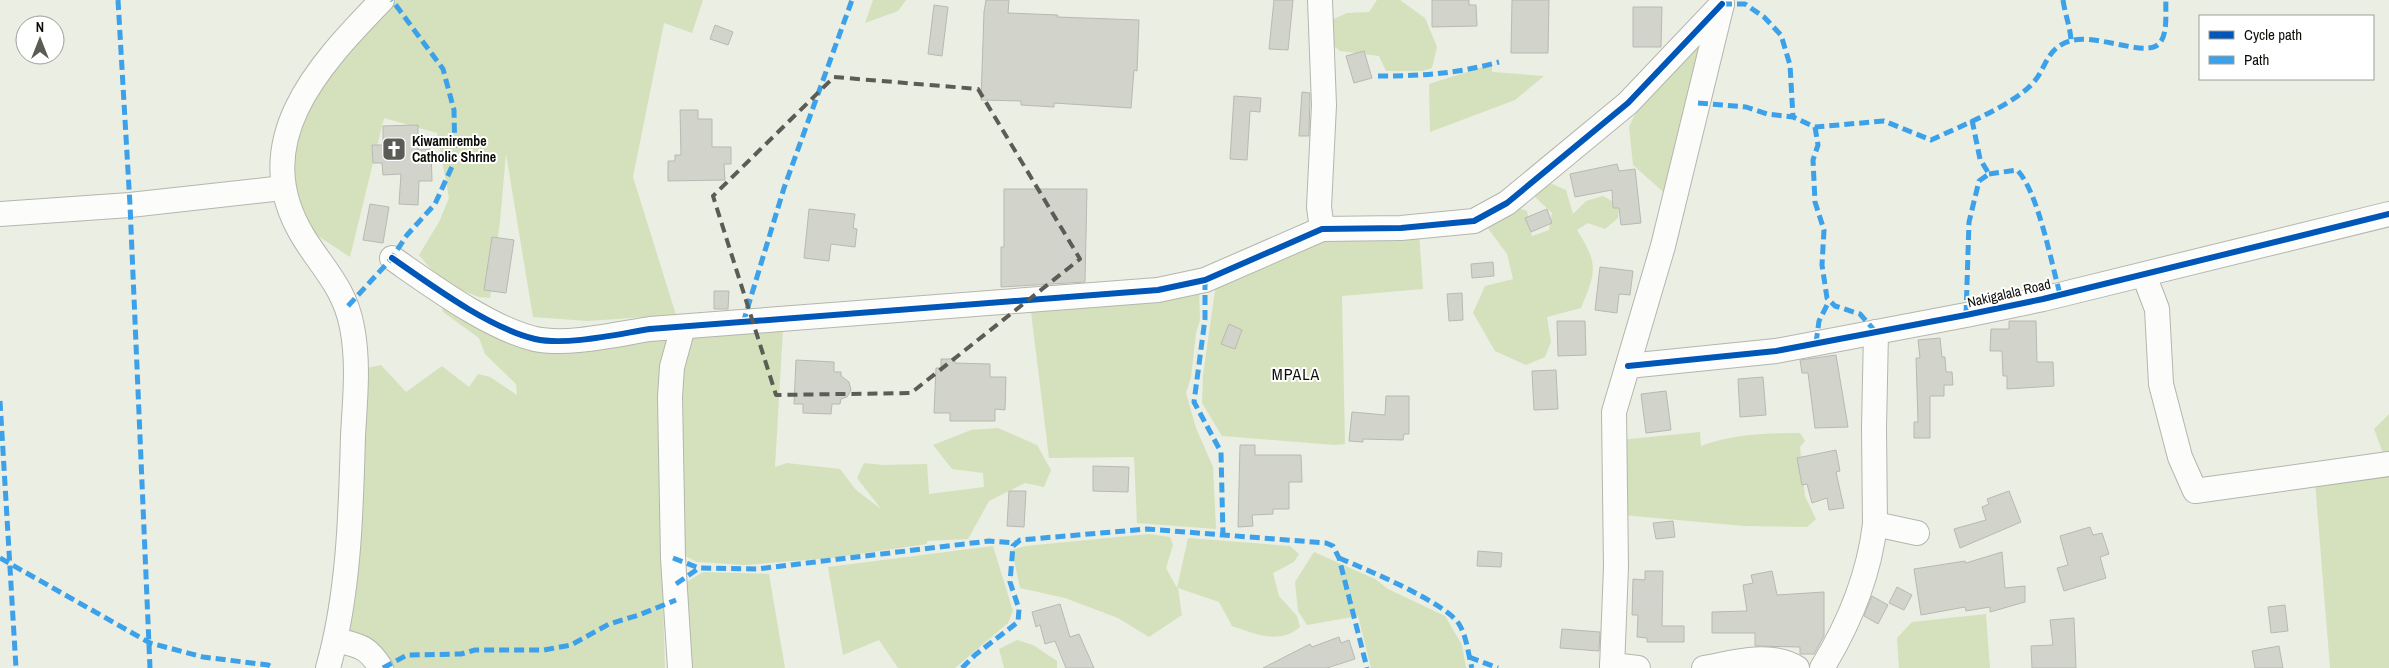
<svg xmlns="http://www.w3.org/2000/svg" width="2389" height="668" font-family="'Archivo Narrow',sans-serif">
<style>
.green{fill:#d5e1bc}
.building{fill:#d2d4cc;stroke:#b7bab2}
.lines{fill:none;stroke-linecap:round;stroke-linejoin:round}
.minor-casing{stroke:#b4b6ae;stroke-width:26}
.minor{stroke:#fcfcfb;stroke-width:24}
.quiet{stroke:#3ca1e9;stroke-width:5;stroke-dasharray:10 5;stroke-linecap:butt}
.cycleway-casing{stroke:#fff;stroke-width:9}
.cycleway{stroke:#0057b8;stroke-width:6}
.marked{fill:none;stroke:#5a5c55;stroke-width:4;stroke-dasharray:10 6;stroke-linejoin:round}
.labels{text-anchor:middle;dominant-baseline:central;stroke-width:4;stroke-linejoin:round;paint-order:stroke}
.poi-label{font-size:14px;font-weight:bold;fill:#0c0e08;stroke:#fff;text-anchor:start}
.street-label{font-size:14px;fill:#0c0e08;stroke:#fff}
.quarter-label{font-size:16px;letter-spacing:1px;fill:#0c0e08;stroke:#fff}
</style>
<rect width="100%" height="100%" fill="#eaeee3"/>
<g class="green">
<polygon points="396,0 703,0 692,33 664,23 633,177 676,315 587,321 533,317 506,154 500,221 490,298 479,297 443,283 419,255 439,222 449,198 437,133 384,118 350,257 309,230 284,163 301,104"/>
<polygon points="873,0 906,0 898,11 865,23"/>
<polygon points="1377,0 1400,0 1425,18 1437,47 1432,68 1422,71 1386,71 1379,56 1340,51 1328,41 1327,22 1347,13 1369,12"/>
<polygon points="1708,28 1669,197 1633,165 1629,127 1641,101"/>
<polygon points="1492,64 1492,72 1544,76 1515,100 1430,132 1429,84"/>
<path d="M1550,183L1566,190L1573,214L1586,201L1603,196L1619,205L1618,218L1605,229L1588,223L1577,230C1599,265 1596,271 1581,308L1547,317L1551,342L1545,357L1526,365L1495,351L1473,313L1485,286L1513,279L1507,254L1487,227L1519,208L1527,211L1532,236L1549,230L1552,213L1535,197L1537,186Z"/>
<polygon points="1419,233 1423,289 1342,296 1345,444 1335,445 1222,436 1202,403 1203,375 1216,284 1305,243 1361,234"/>
<polygon points="1199,288 1200,320 1196,333 1191,377 1186,393 1196,428 1213,467 1216,529 1137,523 1134,457 1049,458 1031,312"/>
<polygon points="441,302 544,347 676,333 658,423 665,668 388,668 342,636 367,368 381,365 406,392 442,366 469,387 478,374 490,377 517,395 516,384 485,354 479,338 443,312"/>
<polygon points="783,329 775,467 787,463 840,469 856,490 881,509 857,478 864,463 883,465 927,464 929,494 984,487 983,473 952,469 933,445 971,430 998,428 1037,445 1051,470 1044,487 1025,483 989,501 968,539 927,541 927,544 831,558 745,565 697,562 680,553 675,394 689,333"/>
<polygon points="2389,414 2389,455 2384,456 2374,429"/>
<path d="M1700,432L1701,446C1732,434 1767,433 1800,433L1805,441L1800,447L1805,496L1816,519L1807,527L1744,526L1622,515L1619,440Z"/>
<polygon points="2389,470 2389,668 2330,668 2315,482"/>
<path d="M1149,534L1170,537L1173,545L1166,568L1177,588L1188,538L1290,546L1299,554L1294,562L1273,573L1279,596L1297,616L1300,627C1279,645 1256,634 1232,626L1219,602L1178,588L1182,615L1149,637L1118,618L1065,598L1020,588L1012,550L1026,546Z"/>
<polygon points="993,546 1013,611 1008,623 955,668 898,668 879,640 843,655 828,567"/>
<polygon points="1314,552 1375,579 1388,589 1445,616 1462,645 1466,668 1371,668 1358,616 1307,625 1298,611 1295,582"/>
<polygon points="703,572 769,574 785,668 688,668 680,586"/>
<polygon points="1986,614 1990,668 1899,668 1897,638 1912,622"/>
<polygon points="1017,640 1033,645 1057,661 1057,668 1004,668 999,649"/>
</g>
<g class="building">
<polygon points="986,0 1009,0 1008,13 1058,15 1057,17 1139,20 1137,71 1134,70 1131,108 1054,103 1054,107 1021,105 1021,101 981,100 984,12"/>
<polygon points="1274,0 1293,0 1288,50 1269,49"/>
<polygon points="1432,0 1469,0 1469,5 1476,5 1477,26 1432,27"/>
<polygon points="1512,0 1549,0 1548,53 1511,53"/>
<polygon points="934,5 948,7 942,56 928,54"/>
<polygon points="1633,7 1662,7 1661,47 1633,47"/>
<polygon points="715,25 733,32 728,45 710,39"/>
<polygon points="1364,51 1372,78 1354,83 1346,56"/>
<polygon points="1302,92 1310,93 1309,136 1299,136"/>
<polygon points="1234,96 1261,98 1260,112 1250,111 1247,160 1230,159"/>
<polygon points="680,110 698,110 698,119 712,119 712,147 731,147 731,164 724,164 725,180 668,181 668,161 675,161 675,155 681,155"/>
<polygon points="418,125 418,150 431,149 432,181 419,181 418,205 399,204 401,174 383,175 382,163 373,163 372,145 383,145 383,126"/>
<polygon points="1617,164 1619,171 1635,169 1641,223 1621,225 1619,208 1613,208 1612,190 1575,197 1570,174"/>
<polygon points="1004,189 1087,189 1085,282 1001,287 1001,247 1004,247"/>
<polygon points="370,204 389,207 383,243 363,240"/>
<polygon points="809,209 855,214 853,228 857,229 855,247 831,244 829,261 804,258"/>
<polygon points="1547,209 1552,223 1531,232 1525,218"/>
<polygon points="492,237 514,240 506,293 484,290"/>
<polygon points="1493,262 1494,276 1472,278 1471,264"/>
<polygon points="1600,267 1633,271 1630,295 1619,294 1617,313 1595,310"/>
<polygon points="714,291 729,291 728,309 714,309"/>
<polygon points="1462,293 1463,320 1449,321 1447,294"/>
<polygon points="1557,321 1585,321 1586,355 1558,356"/>
<polygon points="2009,321 2036,321 2037,362 2053,362 2054,386 2007,389 2007,376 2003,376 2002,351 1990,351 1991,329 2009,329"/>
<polygon points="1229,324 1242,330 1235,349 1221,344"/>
<polygon points="1940,338 1942,357 1945,357 1946,372 1952,372 1953,385 1944,385 1944,396 1930,396 1930,438 1914,438 1914,422 1918,422 1916,358 1920,358 1918,340"/>
<polygon points="1836,355 1848,427 1815,428 1808,373 1802,373 1800,360"/>
<polygon points="941,359 955,359 955,363 990,364 990,377 1006,377 1005,410 995,409 995,421 950,421 950,413 934,413 936,368 941,368"/>
<polygon points="796,360 834,362 834,372 841,372 841,376 849,382 851,390 847,397 841,399 840,404 832,404 831,414 803,413 803,404 794,404"/>
<polygon points="1556,370 1558,409 1534,410 1532,371"/>
<polygon points="1763,377 1766,415 1740,417 1738,379"/>
<polygon points="1666,391 1671,430 1646,433 1641,394"/>
<polygon points="1386,396 1409,396 1409,434 1404,434 1403,440 1363,439 1363,442 1349,441 1352,412 1385,415"/>
<polygon points="1240,445 1255,445 1255,455 1301,455 1302,482 1289,482 1289,509 1273,509 1273,514 1252,515 1253,526 1238,527"/>
<polygon points="1836,450 1840,471 1836,472 1844,508 1829,510 1827,498 1812,503 1807,484 1802,485 1797,458"/>
<polygon points="1093,466 1129,467 1128,492 1093,491"/>
<polygon points="1009,491 1026,491 1024,527 1007,526"/>
<polygon points="2009,491 2021,522 1960,548 1954,529 1986,520 1982,507 1989,504 1987,499"/>
<polygon points="1673,521 1675,537 1656,539 1653,523"/>
<polygon points="2090,527 2093,535 2102,533 2109,554 2100,557 2106,578 2064,591 2057,568 2068,565 2060,536"/>
<polygon points="1478,551 1502,553 1501,567 1477,566"/>
<polygon points="2002,552 2005,588 2025,586 2025,602 1990,612 1990,607 1966,611 1965,607 1921,615 1914,569 1965,561 1966,563"/>
<polygon points="1645,571 1663,571 1662,626 1684,626 1684,642 1647,642 1647,638 1637,637 1638,615 1632,615 1633,579 1645,580"/>
<polygon points="1772,571 1777,595 1824,592 1824,636 1814,654 1800,654 1800,647 1755,646 1755,633 1712,633 1712,612 1747,611 1743,585 1753,583 1751,575"/>
<polygon points="1897,587 1912,595 1904,610 1889,603"/>
<polygon points="1872,596 1888,605 1878,624 1864,616"/>
<polygon points="1060,604 1070,637 1079,634 1094,668 1066,668 1055,641 1045,644 1040,625 1036,627 1032,612"/>
<polygon points="2285,605 2288,631 2271,633 2268,607"/>
<polygon points="2074,618 2076,668 2032,668 2031,646 2053,645 2050,620"/>
<polygon points="1562,629 1600,632 1599,651 1560,648"/>
<polygon points="1339,637 1341,643 1349,640 1355,659 1327,668 1263,668 1310,644 1312,647"/>
<polygon points="2279,646 2283,668 2255,668 2252,651"/>
</g>
<g class="lines">
<g class="minor-casing">
<g id="minor">
<polyline points="1320,0 1324,105 1319,207 1322,229"/>
<polyline points="0,214 130,205 283,188"/>
<path d="M392,258C431,285 489,328 535,339C567,346 618,334 650,329L1158,290L1205,280L1322,229L1401,228L1474,221L1507,203L1628,103L1722,4"/>
<polyline points="2144,275 2157,309 2161,384 2180,457 2195,491 2389,464"/>
<polyline points="1628,366 1776,351 1966,315 2043,299 2389,214"/>
<polyline points="1875,524 1874,428 1876,332"/>
<path d="M336,640C360,646 367,646 381,668"/>
<polyline points="1612,665 1638,668"/>
<path d="M328,668C349,594 351,512 353,436C355,400 359,362 352,327C345,289 324,270 304,238C245,143 318,66 382,0"/>
<polyline points="680,668 673,558 670,397 672,367 683,327"/>
<polyline points="1612,668 1616,567 1614,412 1663,246 1722,4"/>
<path d="M1704,668C1733,663 1771,651 1797,668"/>
<path d="M1822,668C1849,624 1869,575 1875,524L1917,533"/>
</g>
</g>
<use href="#minor" class="minor"/>
<g class="quiet">
<polyline points="118,0 130,205 150,668"/>
<path d="M2063,0C2065,14 2070,26 2071,40"/>
<polyline points="1722,4 1745,4 1764,17 1781,35 1790,65 1793,117"/>
<path d="M1378,76C1422,76 1455,74 1499,62"/>
<path d="M1698,103L1746,107L1767,114L1793,117L1815,127L1884,121L1931,140C1959,127 2011,106 2031,85C2047,70 2044,49 2070,41C2093,33 2140,55 2156,46C2169,39 2165,13 2166,0"/>
<polyline points="1815,127 1818,145 1813,160 1815,202 1824,230 1822,265 1827,298 1835,306 1860,314 1876,332"/>
<path d="M1989,174L2017,170C2038,191 2051,262 2060,294"/>
<polyline points="1205,280 1205,319 1194,402 1221,452 1223,536"/>
<polyline points="348,306 392,258 407,235 435,204 455,160 454,110 443,69 392,0"/>
<polyline points="1966,315 1969,222 1979,181 1989,174 1980,159 1972,120"/>
<polyline points="743,323 784,188 852,0"/>
<polyline points="1816,343 1819,321 1829,301"/>
<polyline points="0,401 16,668"/>
<polyline points="0,558 150,643 203,657 268,665 274,668"/>
<polyline points="673,558 699,568 757,569 989,541 1016,543"/>
<path d="M1339,558C1365,569 1445,602 1459,624C1467,637 1468,654 1472,668"/>
<polyline points="676,584 699,568"/>
<polyline points="1469,657 1498,668"/>
<polyline points="383,668 407,655 461,654 475,650 544,650 571,645 609,624 639,615 676,600"/>
<polyline points="962,668 975,655 1018,622 1019,609 1010,582 1013,546 1020,540 1147,529 1326,543 1333,546 1339,558 1367,668"/>
</g>
<g class="cycleway-casing">
<g id="cycleway">
<path d="M392,258C431,285 489,328 535,339C567,346 618,334 650,329L1158,290L1205,280L1322,229L1401,228L1474,221L1507,203L1628,103L1722,4"/>
<polyline points="1628,366 1776,351 1966,315 2043,299 2389,214"/>
</g>
</g>
<use href="#cycleway" class="cycleway"/>
</g>
<path class="marked" d="M834,77L978,89L1080,259L911,393L776,395L713,196Z"/>
<defs>
<g id="church-square" transform="scale(1.25)"><rect x="-9" y="-9" width="18" height="18" rx="4" fill="#5a5c55" stroke="#fff"/><path d="M-1.2-6h2.4v3.5h3.3v2.4h-3.3V6h-2.4V-.1h-3.3v-2.4h3.3Z" fill="#fff"/></g>
</defs>
<g fill-rule="evenodd">
<use href="#church-square" x="394" y="149"/>
</g>
<g class="labels">
<g class="poi-label">
<text x="412" y="141">Kiwamirembe<tspan x="412" dy="16">Catholic Shrine</tspan></text>
</g>
<g class="street-label">
<text transform="translate(2009 293) rotate(-13)">Nakigalala Road</text>
</g>
<g class="quarter-label">
<text x="1296" y="374">MPALA</text>
</g>
</g>
<rect x="2199" y="15" width="175" height="65" fill="#ffffff" stroke="#9e9f9c"/>
<rect x="2209" y="31" width="25" height="8" fill="#0057b8" stroke="#9e9f9c"/>
<text x="2244" y="40" font-size="15" fill="#0c0e08">Cycle path</text>
<rect x="2209" y="56" width="25" height="8" fill="#3ca1e9" stroke="#9e9f9c"/>
<text x="2244" y="65" font-size="15" fill="#0c0e08">Path</text>
<g transform="translate(40 40)"><circle r="24" fill="#ffffff" stroke="#9e9f9c"/>
<path d="M0-4L9 19L0 12L-9 19Z" fill="#5a5c55"/>
<text y="-8" font-size="14" font-weight="bold" text-anchor="middle" fill="#0c0e08">N</text>
</g>
</svg>
